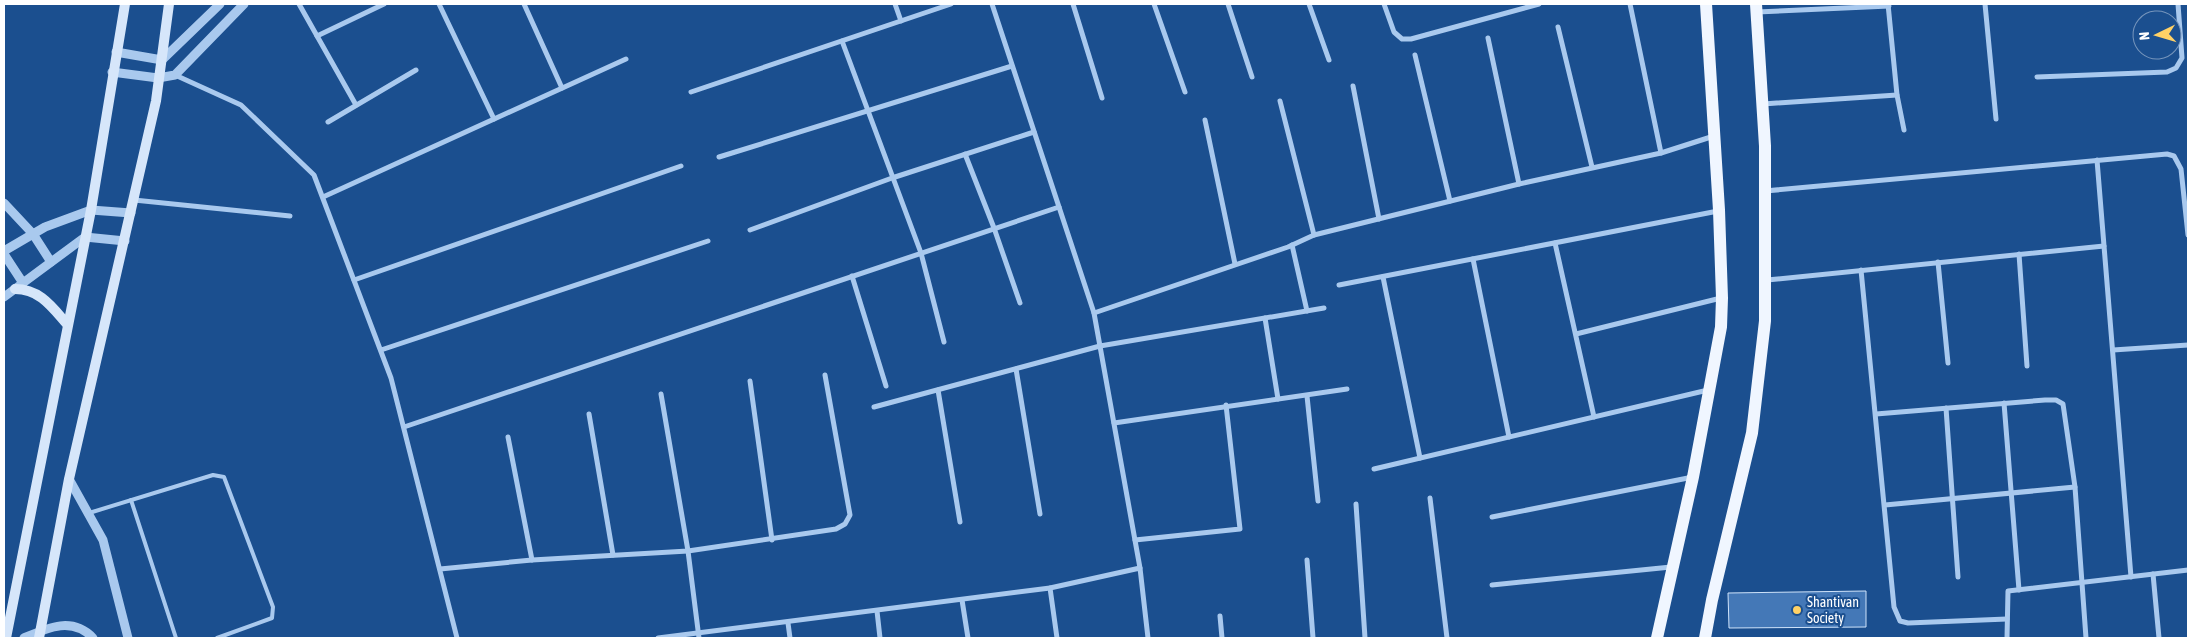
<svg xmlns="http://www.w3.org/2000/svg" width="2192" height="642" font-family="'Asap Condensed',sans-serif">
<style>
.building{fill:#4478b7;stroke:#cfe3fa}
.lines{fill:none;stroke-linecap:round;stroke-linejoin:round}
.service{stroke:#a9c9ee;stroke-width:4}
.minor{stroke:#a9c9ee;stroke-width:5}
.tertiary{stroke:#a9c9ee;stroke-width:9}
.secondary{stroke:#d6e6fa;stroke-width:10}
.primary{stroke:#f0f6ff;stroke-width:12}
.poi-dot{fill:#ffd166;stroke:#1b4f8f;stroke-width:2}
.labels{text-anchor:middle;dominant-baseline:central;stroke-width:4;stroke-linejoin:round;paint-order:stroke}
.poi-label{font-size:14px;fill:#fff;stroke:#1b4f8f;text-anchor:start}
</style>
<rect width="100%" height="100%" fill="#1b4f8f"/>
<polygon class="building" points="1866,591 1866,627 1729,628 1728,593"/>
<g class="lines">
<g class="service">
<polyline points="131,500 176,638"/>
<polyline points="89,513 213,475 224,477 273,607 272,618 217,638"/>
</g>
<g class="minor">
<polyline points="299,4 356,105"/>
<polyline points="439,4 494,119"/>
<polyline points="524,4 562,88"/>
<polyline points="895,4 901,21"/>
<polyline points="992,4 1094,313 1140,568"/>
<polyline points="1073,4 1102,98"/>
<polyline points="1154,4 1185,92"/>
<polyline points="1228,4 1252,77"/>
<polyline points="1309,4 1329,60"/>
<polyline points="1384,4 1394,32 1402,39 1411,39 1539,4"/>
<polyline points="1630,4 1661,153"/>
<polyline points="1888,4 1897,95 1904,130"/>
<polyline points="1985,4 1996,119"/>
<polyline points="1757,12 1889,6"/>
<polyline points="1558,27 1592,167"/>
<polyline points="317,36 384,4"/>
<polyline points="1488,38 1519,184"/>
<polyline points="842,41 921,253 944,342"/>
<polyline points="1415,55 1450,201"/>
<polyline points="175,75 241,105 314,175 391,378 457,638"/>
<polyline points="2037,77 2167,72 2176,68 2182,58 2178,4"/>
<polyline points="1353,86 1379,219"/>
<polyline points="691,92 951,4"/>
<polyline points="1280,101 1314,235"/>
<polyline points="1763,104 1897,95"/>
<polyline points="1205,120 1235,264"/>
<polyline points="328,122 416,70"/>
<polyline points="965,154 994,228 1020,303"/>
<polyline points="719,157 1012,66"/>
<polyline points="2097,160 2131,577"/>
<polyline points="1765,191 2167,154 2174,156 2181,169 2188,235"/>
<polyline points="323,197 626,59"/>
<polyline points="134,200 290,216"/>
<polyline points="750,230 892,178 1034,132"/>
<polyline points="1555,243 1594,417"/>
<polyline points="1292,245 1307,311"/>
<polyline points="2019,254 2027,366"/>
<polyline points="1473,259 1509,437"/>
<polyline points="1938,262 1948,363"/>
<polyline points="1861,270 1894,607 1900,621 1908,623 2007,619"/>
<polyline points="852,276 886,386"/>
<polyline points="1383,277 1420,458"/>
<polyline points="354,280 681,166"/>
<polyline points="1767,280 2104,246"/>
<polyline points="1339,285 1718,211"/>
<polyline points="1094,313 1288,247 1314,235 1519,184 1661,153 1714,136"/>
<polyline points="1265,318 1278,399"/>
<polyline points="1576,334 1721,298"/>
<polyline points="381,350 708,241"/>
<polyline points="2113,350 2188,345"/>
<polyline points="1016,369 1040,514"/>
<polyline points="750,381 772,540"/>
<polyline points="938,390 960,522"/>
<polyline points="661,394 688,551 699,638"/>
<polyline points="1307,396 1318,501"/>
<polyline points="2004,403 2019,590"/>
<polyline points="874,407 1100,346 1324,308"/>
<polyline points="1946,408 1958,577"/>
<polyline points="589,414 613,555"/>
<polyline points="1876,414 2045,400 2056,400 2063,404 2075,487 2086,638"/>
<polyline points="1114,423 1347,389"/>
<polyline points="404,427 1059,207"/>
<polyline points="508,437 532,560"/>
<polyline points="1374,469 1708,390"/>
<polyline points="1430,498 1447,638"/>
<polyline points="1356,504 1365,638"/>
<polyline points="1885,505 2075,487"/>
<polyline points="1492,517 1693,477"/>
<polyline points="1135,540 1240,529 1226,405"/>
<polyline points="1307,560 1313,638"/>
<polyline points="440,569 532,560 688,551 836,529 845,524 850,515 825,375"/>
<polyline points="2153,574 2159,638"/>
<polyline points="1492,585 1671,567"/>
<polyline points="1050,588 1057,638"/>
<polyline points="962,600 968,638"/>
<polyline points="877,611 880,638"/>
<polyline points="1220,616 1222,638"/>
<polyline points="788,623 790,638"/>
<polyline points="658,638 1050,588 1140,568 1148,638"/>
<polyline points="2007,638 2008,591 2188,570"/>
</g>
<g class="tertiary">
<polyline points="116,52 162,60 220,4"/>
<polyline points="112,72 158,78 175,75 244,4"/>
<polyline points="4,203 33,234 51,262"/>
<polyline points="4,251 45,227 91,210 131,213"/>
<polyline points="4,254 23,283"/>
<polyline points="4,297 85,237 125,241"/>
<polyline points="69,479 103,540 128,638"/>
<path d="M24,638C47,628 72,616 93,638"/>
</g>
<g class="secondary">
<path d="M15,289C40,289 52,307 67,324"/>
<polyline points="6,638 91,210 125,4"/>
<polyline points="39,638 69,479 156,101 169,4"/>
</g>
<g class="primary">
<polyline points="1657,638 1693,477 1721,327 1722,298 1719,210 1706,4"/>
<polyline points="1705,638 1712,600 1752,433 1765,321 1765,146 1756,4"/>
</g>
</g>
<circle class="poi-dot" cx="1797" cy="610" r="5"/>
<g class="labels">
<g class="poi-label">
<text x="1807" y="602">Shantivan<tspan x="1807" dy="16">Society</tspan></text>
</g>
</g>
<rect width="2192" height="642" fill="none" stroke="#ffffff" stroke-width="10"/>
<g transform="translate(2157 35) rotate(265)"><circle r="24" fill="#1b4f8f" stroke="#7695bc"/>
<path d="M0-4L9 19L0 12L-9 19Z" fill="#ffd166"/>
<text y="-8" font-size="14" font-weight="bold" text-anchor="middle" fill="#ffffff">N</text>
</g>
</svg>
